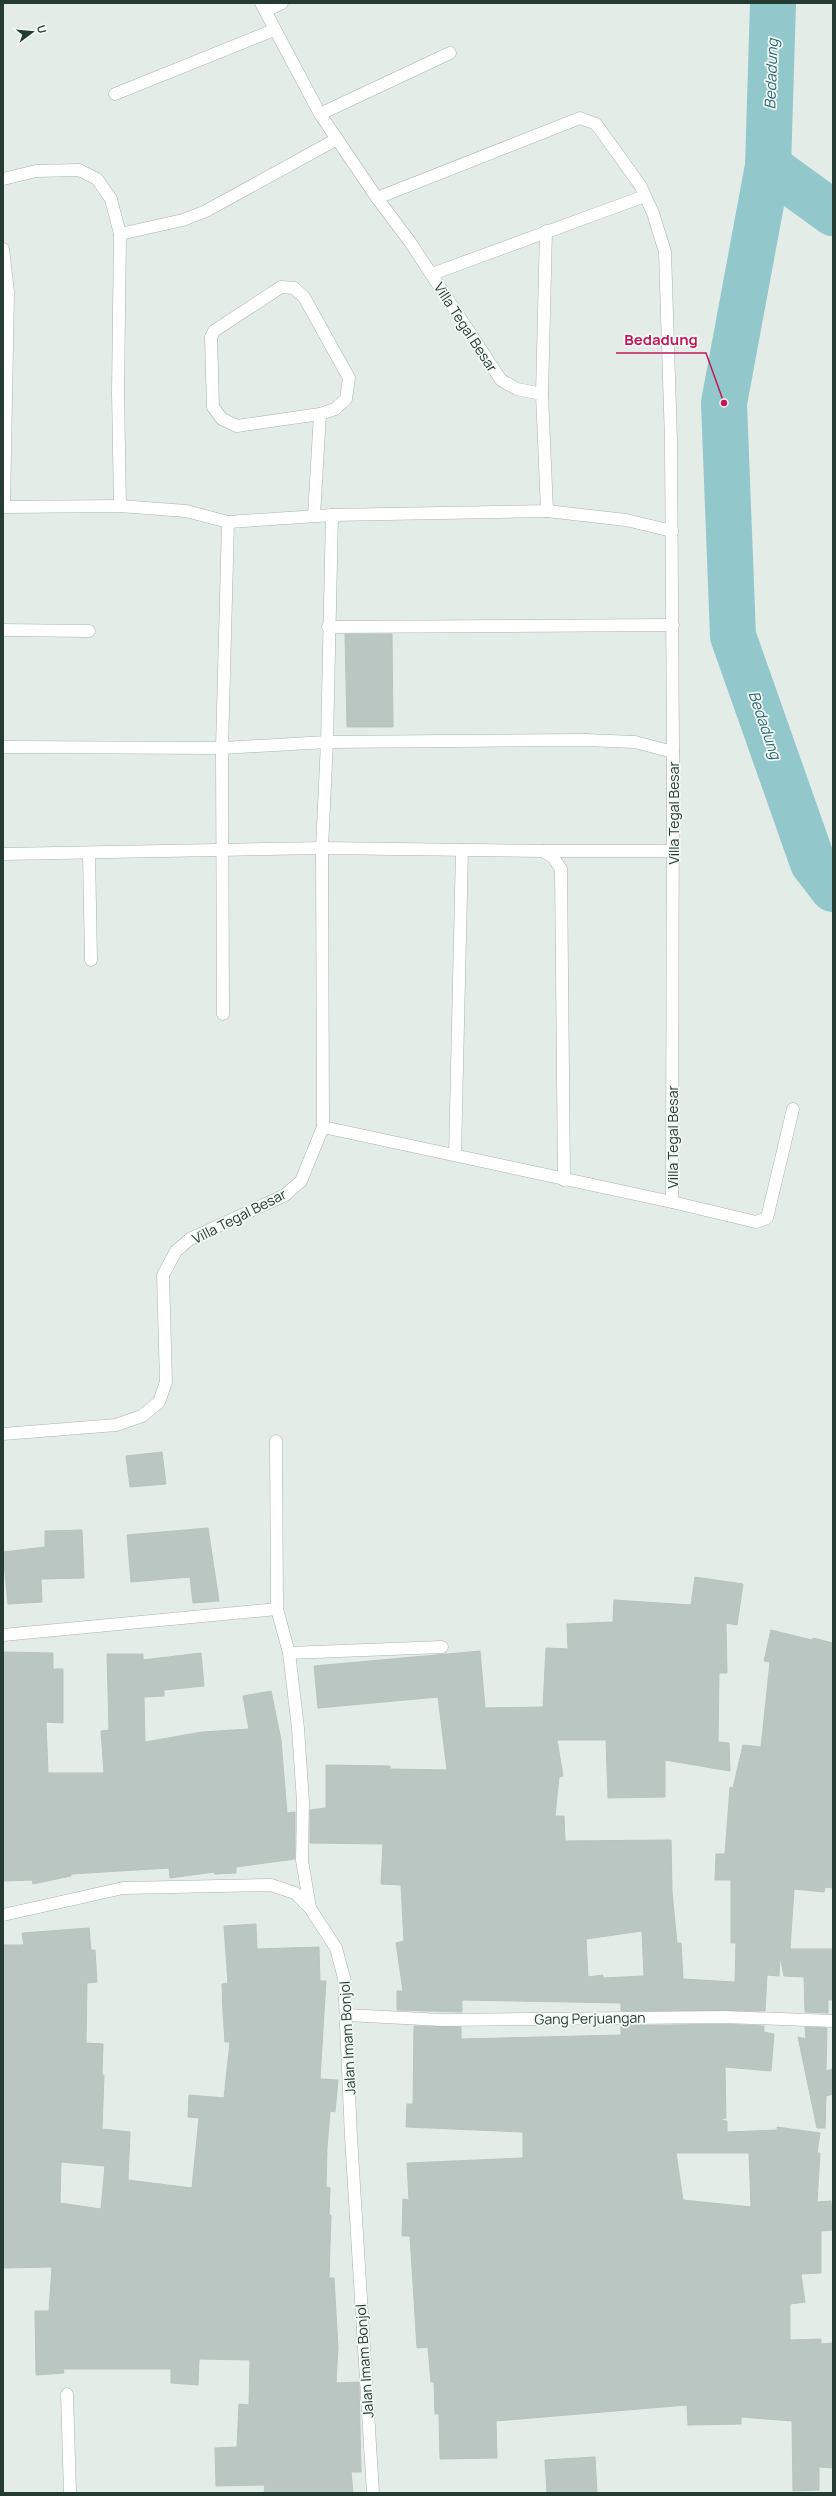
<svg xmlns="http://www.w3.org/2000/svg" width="836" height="2496" font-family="Manrope,sans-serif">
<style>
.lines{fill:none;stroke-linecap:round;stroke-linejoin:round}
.river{stroke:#92c7cb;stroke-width:46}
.building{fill:#bac6c1;stroke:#b7c5be;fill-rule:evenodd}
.minor-casing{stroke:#a7b4ae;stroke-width:13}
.minor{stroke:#fff;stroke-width:12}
.labels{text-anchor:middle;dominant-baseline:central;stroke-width:3.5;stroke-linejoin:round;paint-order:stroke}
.street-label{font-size:14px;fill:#253c34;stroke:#f4f9f6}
.water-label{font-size:15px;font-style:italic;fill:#266b71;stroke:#f4f9f6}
.leader{fill:none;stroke:#c2185b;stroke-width:1.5}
.callout-dot{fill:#c2185b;stroke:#f4f9f6;stroke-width:1.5}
.callout-label{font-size:15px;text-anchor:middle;font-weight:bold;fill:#c2185b;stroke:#f4f9f6;stroke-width:3.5;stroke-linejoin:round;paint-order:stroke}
</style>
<rect width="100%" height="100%" fill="#e4ece8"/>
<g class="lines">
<g class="river">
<polyline points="773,3 768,166 724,403 733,636 813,863 833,889"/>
<polyline points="768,166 833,213"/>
</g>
</g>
<g class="building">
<polygon points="345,634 392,634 393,727 347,727"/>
<polygon points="162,1452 166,1484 130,1487 126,1456"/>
<polygon points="208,1528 219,1601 193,1603 190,1577 131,1582 127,1535"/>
<polygon points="82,1530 84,1578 41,1579 42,1602 8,1604 3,1552 45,1547 45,1531"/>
<path d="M695,1577L743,1584L737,1625L726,1623L727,1673H719L718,1742L729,1743L730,1771L665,1760V1797L608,1798L606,1740H557L563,1776L559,1777L555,1816H564L565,1841L671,1840L672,1892L677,1943H681L683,1979L735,1982L736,1943H731V1880H715L716,1854H725L730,1787L733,1788L743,1745L761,1747L770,1662L764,1661L771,1630L812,1640L813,1638L833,1643V1888L825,1887L824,1892L794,1889L790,1949H833V2000H828V2013L805,2012L804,1977L784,1976L780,1956L779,1976L767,1975L765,2011H621V2003L462,2000V2012L397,2010V1991H403L396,1943L404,1941L401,1885L381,1884L383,1844L310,1843V1810L326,1808V1765L390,1766V1769L447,1770L438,1697L318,1708L314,1666L480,1651L485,1708L543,1707L546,1648L568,1649L567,1624L613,1622L614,1600L691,1605ZM642,1931L644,1976L603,1978V1975L588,1977L586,1939Z"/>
<polygon points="3,1652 53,1653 53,1669 63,1669 63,1723 46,1722 48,1773 104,1773 101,1731 109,1730 107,1654 143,1654 143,1660 201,1653 204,1686 164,1690 164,1696 144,1697 145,1742 202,1732 249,1729 243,1696 271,1691 281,1740 287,1813 295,1812 295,1859 236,1867 236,1873 215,1874 214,1872 170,1878 169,1868 71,1874 71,1876 33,1884 32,1880 3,1881"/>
<path d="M256,1924L257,1949L319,1947L320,1981H326L320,2079L338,2080L335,2112L330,2111L327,2148L326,2187L330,2188L329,2215H331L329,2278H334L338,2347L336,2383L359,2382L361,2472H351L353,2493H264L265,2485L216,2486L215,2448L237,2447L239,2404L249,2405L250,2360L199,2359L198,2385L171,2383V2369H63L64,2373L36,2375L35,2311H49L52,2267L3,2268V1945H24L22,1933L89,1928L91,1950H95L97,1982L87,1983L86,2043L103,2044L102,2075H104L102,2129L130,2132L128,2180L192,2188L199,2118L188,2117L189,2095L224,2098L230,2042H225L223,2012L222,1984L228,1983L224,1926ZM61,2162L105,2166L101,2209L60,2203Z"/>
<path d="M725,2024L764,2026V2032L774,2034L771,2071L725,2067L726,2118L719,2120L727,2121V2132L777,2130V2127L820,2133L817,2153H820L817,2202L831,2201L833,2230L821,2231V2273L801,2274L805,2302L790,2304V2340L821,2339V2344L833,2343V2468L819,2467V2490L793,2491L792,2421L741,2417V2424L688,2425L687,2405L496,2421L497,2458L440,2459L439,2414H435L434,2382H431L428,2347L417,2348L410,2236H402L403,2199L409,2200L407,2163L523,2158V2132L406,2127L407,2104H413L414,2026L461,2027V2039L621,2035V2026ZM676,2153H749L751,2207L683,2200Z"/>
<polygon points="805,2027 827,2028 826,2071 833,2069 833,2094 826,2096 825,2128 817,2128 798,2037 806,2039"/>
<polygon points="595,2457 597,2492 547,2493 545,2460"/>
</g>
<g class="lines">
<g class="minor-casing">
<g id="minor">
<polyline points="265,11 282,3"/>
<polyline points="115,94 274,30"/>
<polyline points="320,114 450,53"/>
<polyline points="3,179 36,171 79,170 97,179 111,199 120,234 118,392 120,506"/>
<polyline points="377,198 580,118 596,124 640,185 653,213 665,252 671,441 673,752"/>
<polyline points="120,234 183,220 206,211 337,139"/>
<polyline points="3,249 8,292 4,507"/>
<polyline points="432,274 645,196"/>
<polygon points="281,287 294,288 304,297 349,378 346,399 335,409 320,414 237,426 222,419 213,407 211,337 214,331"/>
<polyline points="542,394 546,231"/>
<polyline points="3,507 120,506 186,511 228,522 332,515"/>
<polyline points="547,511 626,520 672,531"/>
<polyline points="314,516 320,414"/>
<polyline points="328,627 673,625"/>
<polyline points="3,630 89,631"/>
<polyline points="3,747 222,748 327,742 322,848 323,1127"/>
<polyline points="543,851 672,851"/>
<polyline points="89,853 91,960"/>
<polyline points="3,854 322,848 543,851 553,857 561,869 564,1180"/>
<polyline points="223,1014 222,748 228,522"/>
<polyline points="455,1155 462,850"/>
<polyline points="672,1202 756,1222 767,1218 793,1109"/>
<polyline points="3,1434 116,1425 142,1416 159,1402 166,1382 163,1275 176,1251 190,1239 285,1195 301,1181 323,1127 672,1202 673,752 635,742 585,740 327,742 332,515 547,511 542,394 517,389 501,380 410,242 377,198 320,114 261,3"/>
<polyline points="276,1441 277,1609 289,1653 298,1728 303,1802 302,1860 310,1908"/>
<polyline points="3,1635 277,1609"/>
<polyline points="289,1653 442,1647"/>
<polyline points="3,1915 123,1888 271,1885 295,1893 310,1908 336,1948 344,1978 351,2137 373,2493"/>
<polyline points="347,2015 442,2020 725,2017 833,2021"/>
<polyline points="67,2394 70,2493"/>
</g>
</g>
<use href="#minor" class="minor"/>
</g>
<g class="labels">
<g class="street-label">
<text transform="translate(466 327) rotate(57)">Villa Tegal Besar</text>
<text transform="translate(673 813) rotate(-90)">Villa Tegal Besar</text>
<text transform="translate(672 1137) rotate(-90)">Villa Tegal Besar</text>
<text transform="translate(239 1216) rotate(-27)">Villa Tegal Besar</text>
<text transform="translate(590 2018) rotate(-1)">Gang Perjuangan</text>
<text transform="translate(347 2038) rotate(-93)">Jalan Imam Bonjol</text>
<text transform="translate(364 2361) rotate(-94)">Jalan Imam Bonjol</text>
</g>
<g class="water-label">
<text transform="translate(771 74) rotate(-88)">Bedadung</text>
<text transform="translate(765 725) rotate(71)">Bedadung</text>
</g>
</g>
<path class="leader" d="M724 403L706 353H616"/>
<circle class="callout-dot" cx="724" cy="403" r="4"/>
<g class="callout-label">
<text x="661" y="345">Bedadung</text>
</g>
<rect width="836" height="2496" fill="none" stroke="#253c34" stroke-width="8"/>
<g transform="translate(32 32) rotate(74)" stroke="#f4f9f6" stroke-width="3" paint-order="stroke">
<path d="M0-3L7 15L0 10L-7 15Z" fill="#253c34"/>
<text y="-6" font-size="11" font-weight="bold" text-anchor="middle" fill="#253c34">U</text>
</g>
</svg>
